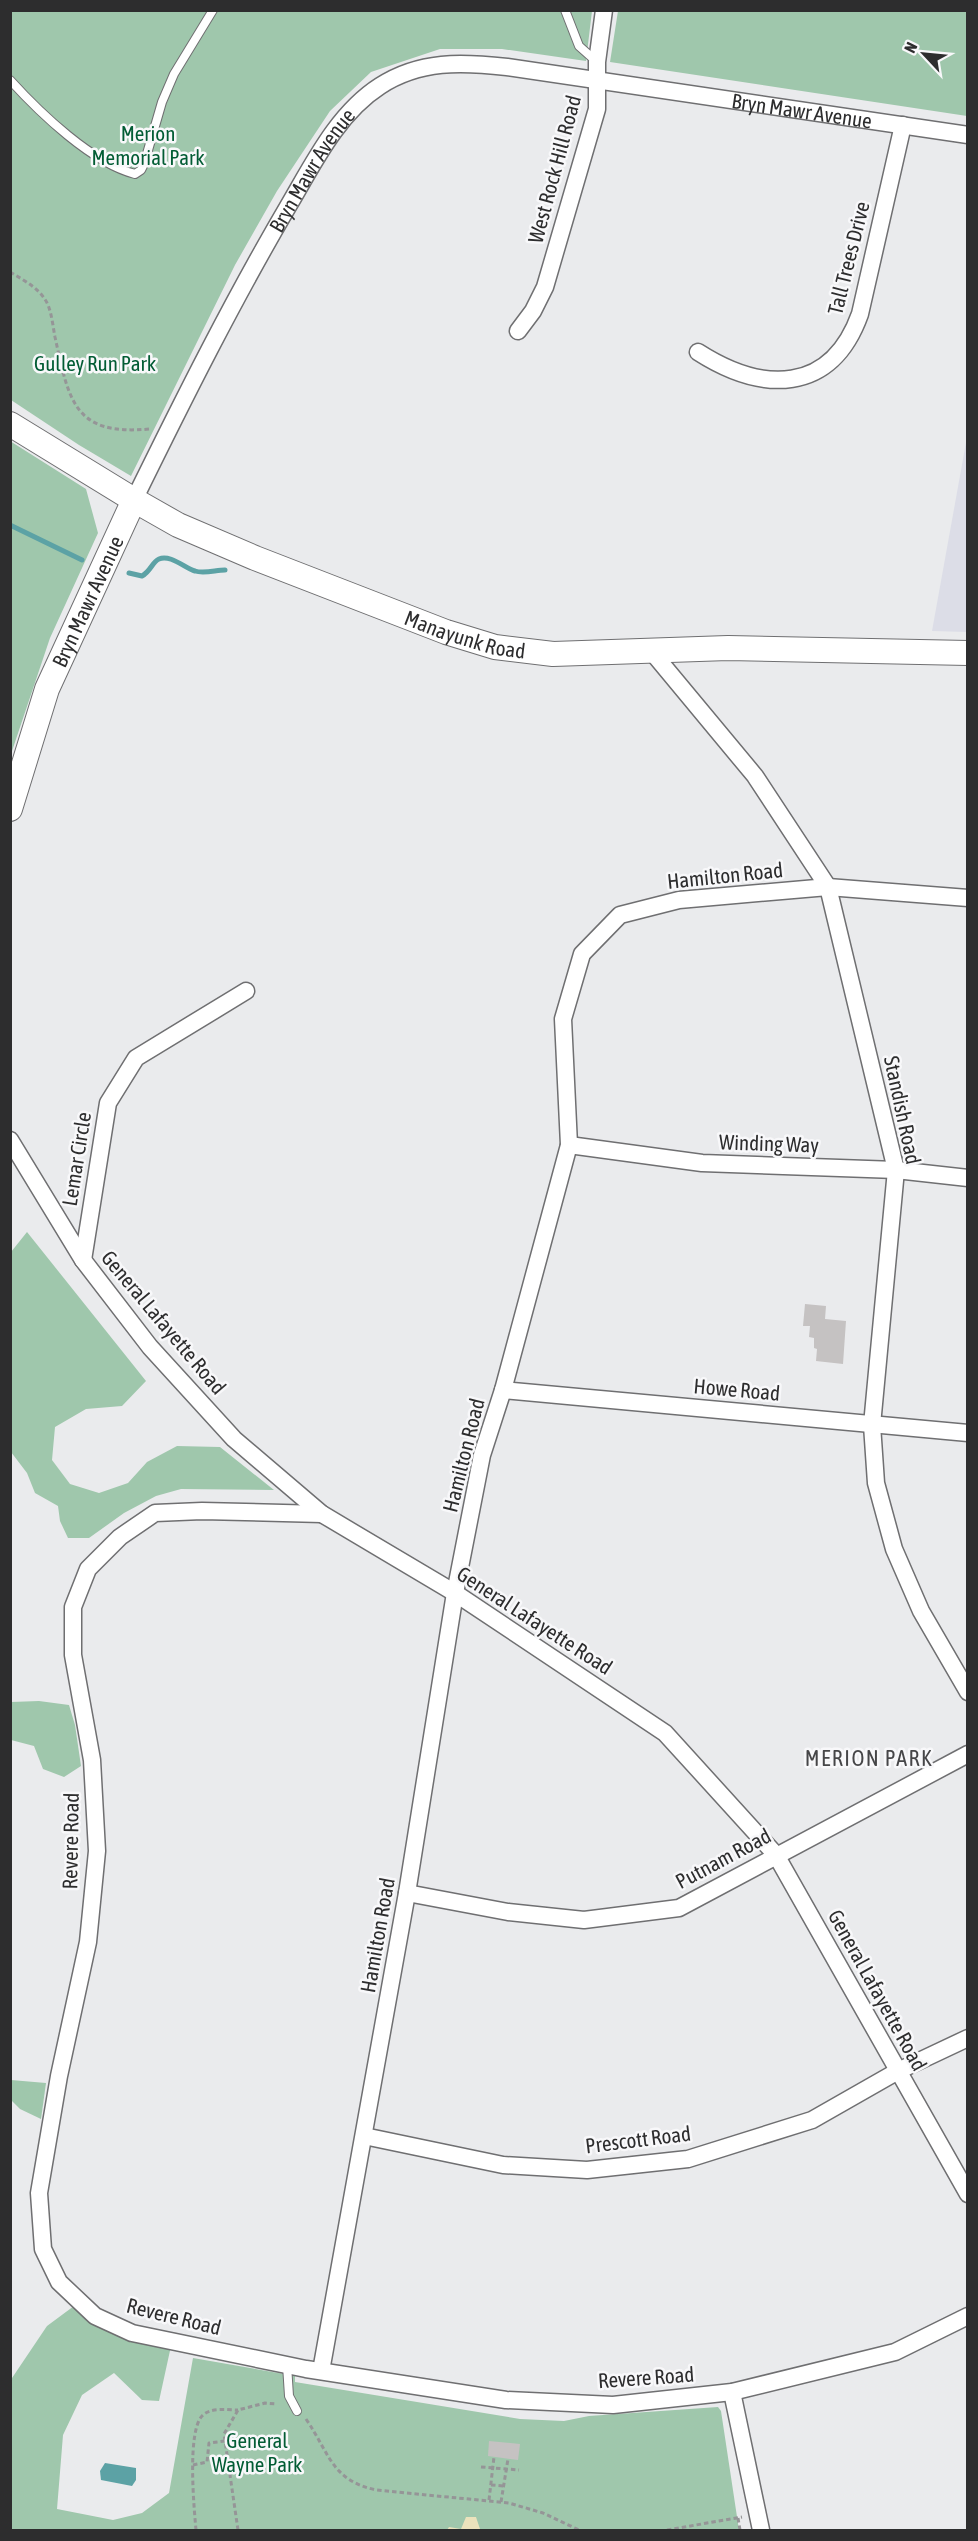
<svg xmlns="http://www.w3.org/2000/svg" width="978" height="2541" font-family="'Asap Condensed',sans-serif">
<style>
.built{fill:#dcdde7}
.green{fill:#9fc7ac}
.sand{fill:#ebe2bc}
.water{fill:#5ca2a5}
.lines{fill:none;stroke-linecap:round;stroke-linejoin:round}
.stream{stroke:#5ca2a5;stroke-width:5}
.building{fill:#c5c2c2}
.lane-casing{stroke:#6f6f71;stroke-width:10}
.street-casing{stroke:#6f6f71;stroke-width:19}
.secondary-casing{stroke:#6f6f71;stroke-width:26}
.path{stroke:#959597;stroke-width:3;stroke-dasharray:4.5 3;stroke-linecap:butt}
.lane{stroke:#fff;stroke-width:8}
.street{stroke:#fff;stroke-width:16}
.secondary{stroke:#fff;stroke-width:24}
.labels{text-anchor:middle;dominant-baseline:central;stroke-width:5;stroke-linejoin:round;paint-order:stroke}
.street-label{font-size:21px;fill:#2d2d2e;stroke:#f8f8fa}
.park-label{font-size:21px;fill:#025c34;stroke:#f8f8fa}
.neighbourhood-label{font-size:22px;letter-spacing:1.5px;fill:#464648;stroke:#f8f8fa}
</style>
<rect width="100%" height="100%" fill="#eaebed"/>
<polygon class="built" points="967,437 967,632 932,631"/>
<g class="green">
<polygon points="11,11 592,11 586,61 502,49 440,49 371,72 330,111 277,191 235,265 131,476 79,445 11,400"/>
<polygon points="618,11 967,11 967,116 610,62"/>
<polygon points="10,441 86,489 98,533 50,638 11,754"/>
<polygon points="27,1232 146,1381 122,1406 86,1409 55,1427 52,1460 70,1484 99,1493 128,1483 147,1462 177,1446 220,1447 274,1490 181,1489 156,1496 124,1513 89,1538 68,1538 60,1521 58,1506 35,1493 27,1473 11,1452 11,1252"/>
<polygon points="39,1701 69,1705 75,1725 81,1766 64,1777 43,1769 34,1746 11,1740 11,1702"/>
<polygon points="11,2080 46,2083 41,2119 20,2109 11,2100"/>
<polygon points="74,2306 171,2346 159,2401 142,2400 114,2373 82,2395 63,2435 57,2509 113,2520 142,2513 169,2493 193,2358 295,2376 295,2382 520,2419 564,2421 589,2416 718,2407 721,2411 739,2530 11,2530 10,2381 47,2326"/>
</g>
<polygon class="sand" points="466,2517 476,2517 480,2529 483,2530 447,2530 449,2527 461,2529"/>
<polygon class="water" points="105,2463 136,2468 136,2480 132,2486 101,2480 100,2471"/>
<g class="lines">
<g class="stream">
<polyline points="10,525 82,560"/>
<path d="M129,573L142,576C151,571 152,562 159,559C170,554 185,568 195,571C204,574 216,570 225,570"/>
</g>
</g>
<g class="building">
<polygon points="805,1304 826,1306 825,1319 846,1321 843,1364 816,1361 817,1349 814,1348 814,1338 809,1337 810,1326 803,1326"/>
<polygon points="489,2441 520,2444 518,2460 488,2456"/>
</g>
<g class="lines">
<g class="lane-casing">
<g id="lane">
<polyline points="565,10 579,46 597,62"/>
<path d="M10,80C40,113 92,163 135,174L141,170L144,164L162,102L174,74L213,10"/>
<polyline points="287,2365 289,2396 297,2411"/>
</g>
</g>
<g class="street-casing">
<g id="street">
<polyline points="518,331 533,311 545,287 597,109 597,62 604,10"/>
<path d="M698,352C762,393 831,395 860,314L903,125"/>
<path id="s1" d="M134,500C183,400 233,300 290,203C314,162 338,113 380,86C420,60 462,62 507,67L968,135"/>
<polyline points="652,652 755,776 828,887 896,1170 872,1425 876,1483 894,1549 921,1611 968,1692"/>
<polyline points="10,1140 83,1260 150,1347 234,1439 322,1514 455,1593 665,1733 776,1855 968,2194"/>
<polyline points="569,1145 702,1163 896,1170 968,1178"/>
<polyline points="83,1260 108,1103 136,1058 246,991"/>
<polyline points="503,1390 968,1433"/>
<polyline points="322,1514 202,1511 155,1513 120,1537 88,1569 73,1607 73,1655 92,1760 97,1851 88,1942 59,2076 39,2193 43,2249 59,2282 95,2316 132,2333 306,2369 506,2400 613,2405 732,2392 895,2352 968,2316"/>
<polyline points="407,1893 508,1912 584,1920 679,1908 968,1754"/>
<polyline points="364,2136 503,2165 587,2170 688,2159 812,2120 898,2071 968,2038"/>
<polyline points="321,2371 407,1893 455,1593 482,1455 503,1390 569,1145 563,1019 582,954 620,915 679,900 828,887 968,898"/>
<polyline points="732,2392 761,2530"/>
</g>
</g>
<g class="secondary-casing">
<g id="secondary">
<path id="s2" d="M10,424L134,500L178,525L255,558L446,632L495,647L553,654L728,648L968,653"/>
<path id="s3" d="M10,809L47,689L134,500"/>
</g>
</g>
<g class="path">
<path d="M10,272C25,281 41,289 48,305C52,315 53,327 55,337C69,401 74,436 149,429"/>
<path d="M306,2419C330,2454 331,2480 376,2490L509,2503L543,2513L579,2530"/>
<polyline points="193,2465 207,2462 209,2443 225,2441"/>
<polyline points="481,2467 519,2470"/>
<polyline points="491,2485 504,2486"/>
<polyline points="489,2500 494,2457"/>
<polyline points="501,2502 508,2459"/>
<polyline points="738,2518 740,2530"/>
<path d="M196,2530C194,2508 187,2432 202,2416C210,2407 227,2410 238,2410"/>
<polyline points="238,2530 224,2434 238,2410 265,2403 277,2404"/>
<polyline points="667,2530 742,2517"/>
</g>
<use href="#lane" class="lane"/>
<use href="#street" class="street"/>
<use href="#secondary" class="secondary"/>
</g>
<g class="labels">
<g class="street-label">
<text stroke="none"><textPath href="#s1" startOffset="914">Bryn Mawr Avenue</textPath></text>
<text transform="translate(554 169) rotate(-75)">West Rock Hill Road</text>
<text stroke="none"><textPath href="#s1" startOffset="375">Bryn Mawr Avenue</textPath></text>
<text transform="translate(848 258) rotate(-76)">Tall Trees Drive</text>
<text stroke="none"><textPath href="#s3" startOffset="222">Bryn Mawr Avenue</textPath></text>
<text stroke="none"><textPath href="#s2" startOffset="504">Manayunk Road</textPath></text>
<text transform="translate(725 875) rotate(-6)">Hamilton Road</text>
<text transform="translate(903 1110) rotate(78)">Standish Road</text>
<text transform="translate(769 1143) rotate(2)">Winding Way</text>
<text transform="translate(76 1159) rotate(-81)">Lemar Circle</text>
<text transform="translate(164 1322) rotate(50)">General Lafayette Road</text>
<text transform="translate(737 1389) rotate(5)">Howe Road</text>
<text transform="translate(463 1455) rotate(-76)">Hamilton Road</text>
<text transform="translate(535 1620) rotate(33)">General Lafayette Road</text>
<text transform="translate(70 1841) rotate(-89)">Revere Road</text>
<text transform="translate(723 1858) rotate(-28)">Putnam Road</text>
<text transform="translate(377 1935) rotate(-80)">Hamilton Road</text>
<text transform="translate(878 1990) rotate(61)">General Lafayette Road</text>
<text transform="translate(638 2139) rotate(-7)">Prescott Road</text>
<text transform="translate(174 2316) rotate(14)">Revere Road</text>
<text transform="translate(646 2377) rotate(-4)">Revere Road</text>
</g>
<g class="park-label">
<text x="148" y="133">Merion<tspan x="148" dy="24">Memorial Park</tspan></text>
<text x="95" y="363">Gulley Run Park</text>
<text x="257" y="2440">General<tspan x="257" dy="24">Wayne Park</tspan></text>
</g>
<g class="neighbourhood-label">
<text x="869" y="1758">MERION PARK</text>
</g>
</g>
<rect width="978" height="2541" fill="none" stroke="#2d2d2e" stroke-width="24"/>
<g transform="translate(924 54) rotate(296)" stroke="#f8f8fa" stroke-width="4.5" paint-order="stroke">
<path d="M0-4.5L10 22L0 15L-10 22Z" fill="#2d2d2e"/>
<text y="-9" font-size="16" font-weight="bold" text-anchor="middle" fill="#2d2d2e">N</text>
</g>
</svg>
